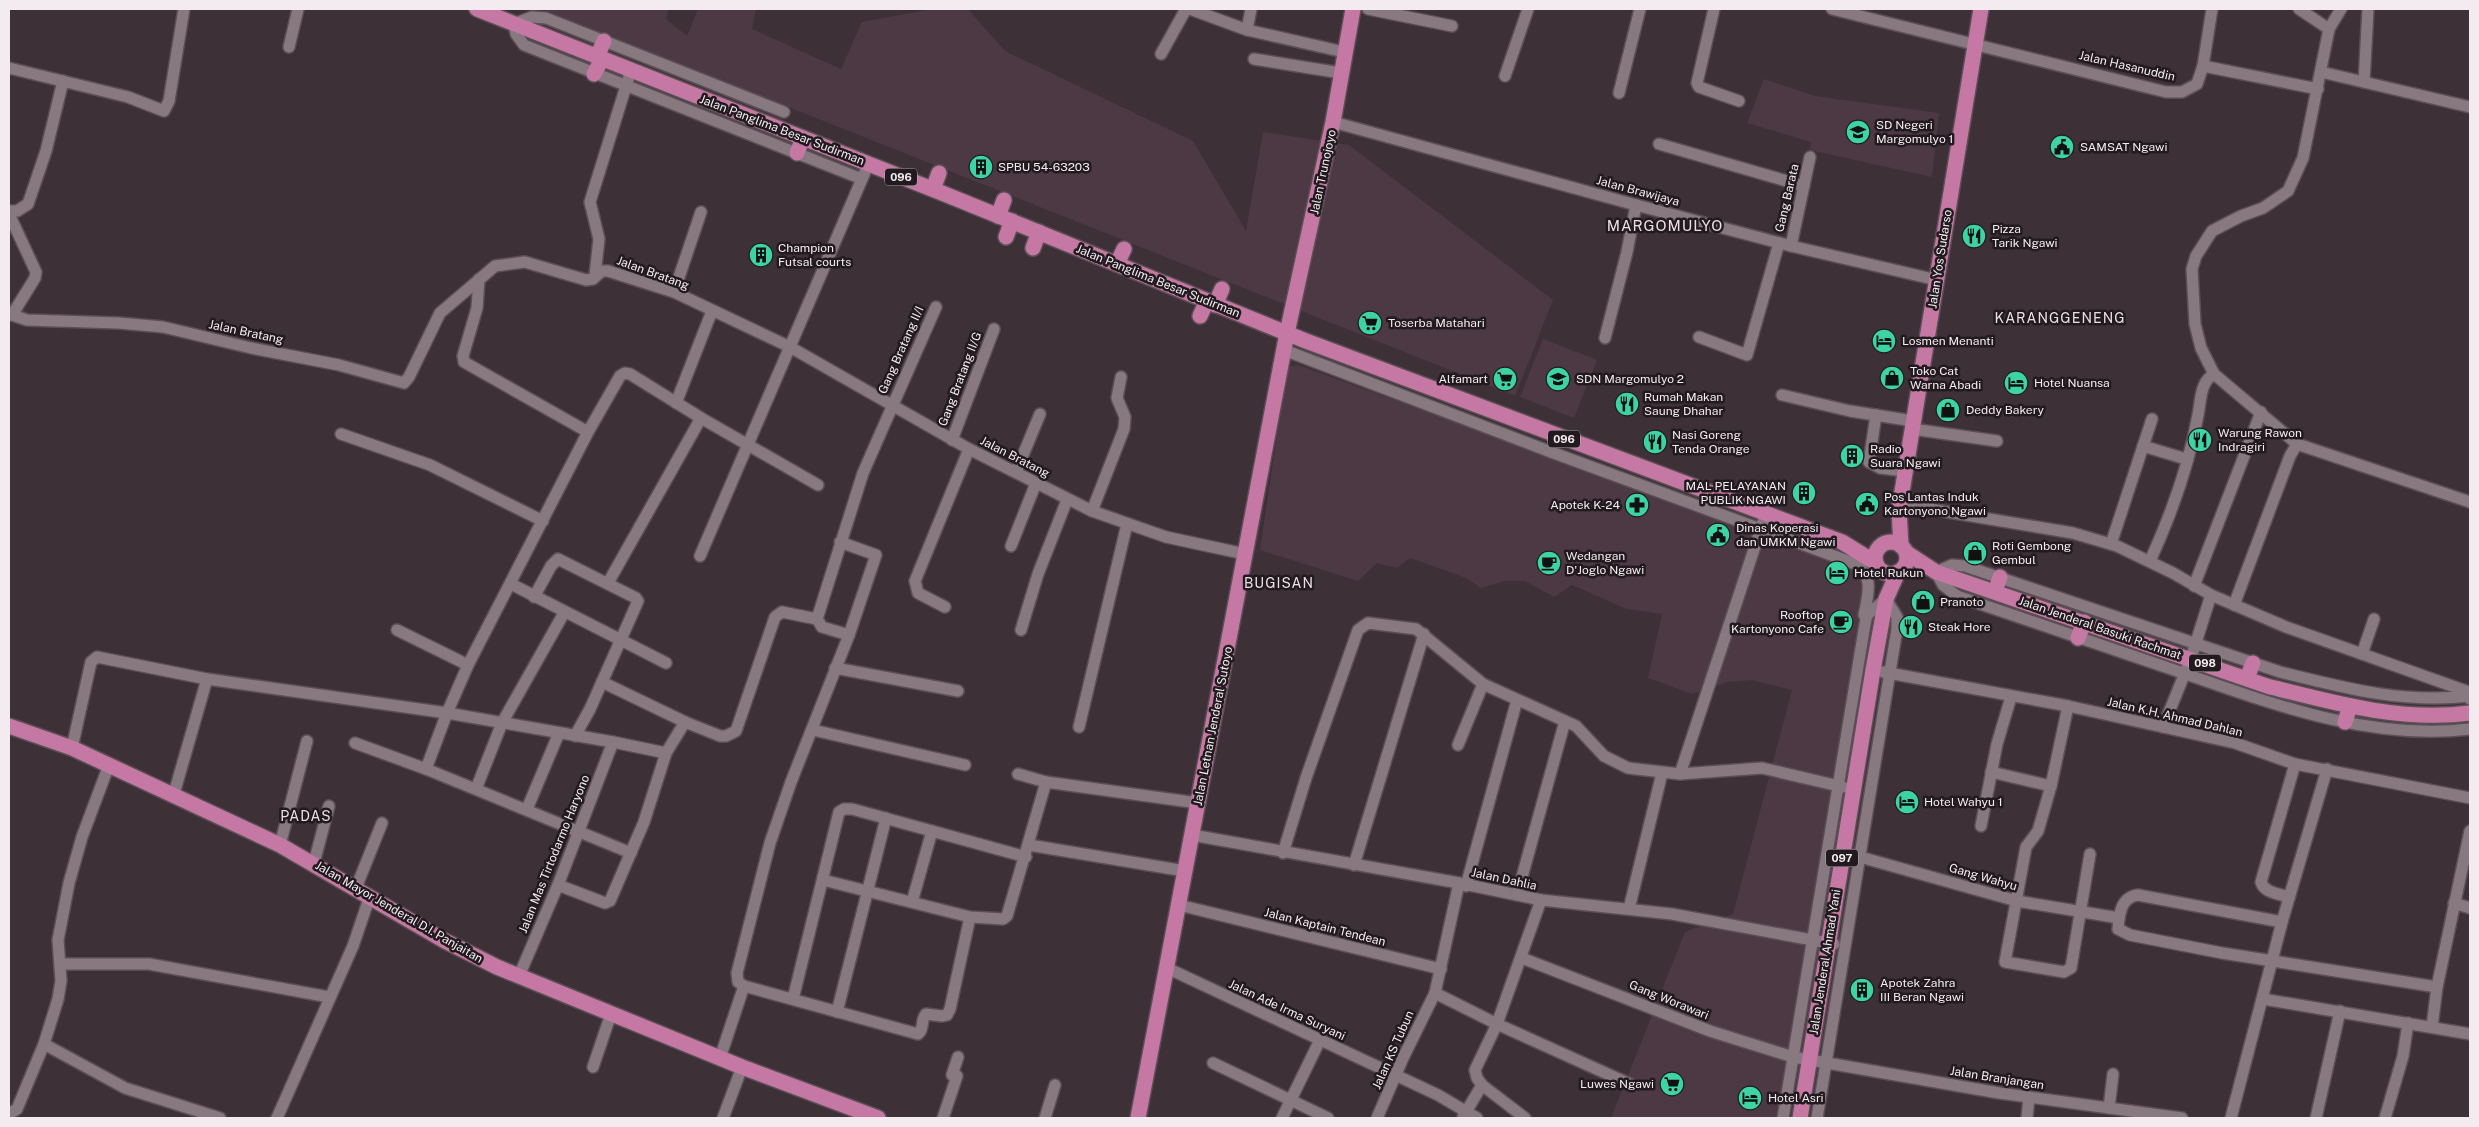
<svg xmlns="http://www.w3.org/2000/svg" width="2479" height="1127" font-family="'Public Sans',sans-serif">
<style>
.built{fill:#4c3943}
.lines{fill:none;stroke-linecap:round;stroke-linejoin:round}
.minor-casing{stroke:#5b4f55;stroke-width:14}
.major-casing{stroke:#5b4f55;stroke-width:18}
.minor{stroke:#887880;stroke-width:11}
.major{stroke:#c678a4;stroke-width:15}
.labels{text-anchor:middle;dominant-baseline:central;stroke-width:5;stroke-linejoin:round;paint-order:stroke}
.shield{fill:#211a1e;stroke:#b5acb1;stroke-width:1}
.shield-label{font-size:11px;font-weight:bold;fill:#f4ebf0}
.street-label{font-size:12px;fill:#f4ebf0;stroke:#211a1e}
.poi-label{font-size:12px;fill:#f4ebf0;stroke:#211a1e;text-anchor:start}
.neighbourhood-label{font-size:14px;letter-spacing:1px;fill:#efdde6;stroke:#211a1e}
.quarter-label{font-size:15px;letter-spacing:1px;fill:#efdde6;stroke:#211a1e}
</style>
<rect width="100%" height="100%" fill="#3e3037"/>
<g class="built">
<polygon points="542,9 669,9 666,19 687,36 698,9 756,9 752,29 841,69 862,22 932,9 968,9 1005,51 1193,141 1246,231 1263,132 1349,145 1553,300 1515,396"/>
<polygon points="1764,79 1815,96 1939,113 1932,177 1810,150 1811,142 1747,123"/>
<polygon points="1543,339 1597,360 1574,418 1520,397"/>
<polygon points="1298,365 1848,565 1864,580 1868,587 1777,1118 1611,1118 1685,932 1733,914 1792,690 1752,680 1727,682 1692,694 1648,678 1662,614 1627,609 1572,585 1554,597 1525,581 1504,581 1481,588 1466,578 1410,558 1397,568 1377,563 1358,581 1260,550 1287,367"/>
</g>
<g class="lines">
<g class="minor-casing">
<g id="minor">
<polyline points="1190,9 1247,30"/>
<polyline points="1251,9 1247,30 1344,52"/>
<polyline points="1368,9 1452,26"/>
<polyline points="1714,9 1697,83 1699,87 1739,101"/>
<polyline points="1832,9 2166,92 2182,92 2197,84 2203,66 2212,9"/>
<polyline points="2299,9 2329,29"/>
<polyline points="2341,9 2329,29 2303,158 2288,191 2263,208 2241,216 2212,231 2196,256 2192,269 2195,324 2201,348 2214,374 2297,444 2470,502"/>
<polyline points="289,47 298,9"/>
<polyline points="1161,54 1186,9"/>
<polyline points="1254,59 1341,73"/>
<polyline points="2203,66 2318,89"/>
<polyline points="9,68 128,97 164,111 169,101 184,9"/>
<polyline points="2321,72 2470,107"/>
<polyline points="1505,76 1528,9"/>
<polyline points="2364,82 2368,9"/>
<polyline points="1619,93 1640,9"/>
<polyline points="784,112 546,18 532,17 514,24 516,34 524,45 862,179"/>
<polyline points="1333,122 1636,205 1791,246 1937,280"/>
<polyline points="1659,144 1804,186"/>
<polyline points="9,211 17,211 28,204 46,151 63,81"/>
<polyline points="9,214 36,272 35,278 12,315"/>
<polyline points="1791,246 1810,157"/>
<polyline points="595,275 599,239 590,202 631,70"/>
<polyline points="479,279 477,308 463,356 464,362 588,432"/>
<polyline points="674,292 701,212"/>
<polyline points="9,314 27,320 119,323 163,327 251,348 339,365 404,383 409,377 440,313 495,266 525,262 586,280 593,279 602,271 608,271 674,292 790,347 969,449 1092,511 1166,537 1245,554"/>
<polyline points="1699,337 1747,355 1779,243"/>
<polyline points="1605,338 1627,252 1636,205"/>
<path d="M1284,350L1551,452L1853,563C1875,574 1868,595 1864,615"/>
<polyline points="1782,395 1850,411 1913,421"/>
<polyline points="676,403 712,311"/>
<polyline points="1876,415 1869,462 1880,468 1905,471"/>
<polyline points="1912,429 1997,441"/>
<polyline points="341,434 430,465 543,521"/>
<polyline points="952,440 994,329"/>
<polyline points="2143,446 2186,459"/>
<polyline points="1016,472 1040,414"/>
<polyline points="1900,504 2073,533 2117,546 2173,573 2211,595 2286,627 2469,692 2470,699"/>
<polyline points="1092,511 1124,429 1125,417 1117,398 1121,377"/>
<polyline points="840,542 876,555 849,635"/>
<polyline points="2111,544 2152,419"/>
<polyline points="1011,546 1036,483"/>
<polyline points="700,556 865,172"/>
<path d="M2150,561C2171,515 2189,465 2198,415C2201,400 2200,382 2214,374"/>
<polyline points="608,583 701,418"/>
<polyline points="511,584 666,663"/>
<polyline points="2194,586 2261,412"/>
<polyline points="534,597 551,566 558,559 636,598 638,601 590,709 575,736"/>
<polyline points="2234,605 2290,456 2297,444"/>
<polyline points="945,607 918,593 915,581 969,449"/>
<polyline points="397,630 468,665"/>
<polyline points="1021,630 1038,574 1067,500"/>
<polyline points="2362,654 2374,619"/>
<polyline points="835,668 958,691"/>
<polyline points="1883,672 2068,706 2235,743 2295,764 2470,798"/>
<path d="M2470,696C2403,704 2344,688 2280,672L1965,566L1952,565L1936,572L1943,585L1957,596C2032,622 2108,647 2183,673C2275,705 2371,741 2470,729"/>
<polyline points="2068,706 2051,786 2038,831 2026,847 2005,962 2064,972 2071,968 2090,854"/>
<polyline points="685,722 720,736 726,736 736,731 775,617 782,612 817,619"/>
<polyline points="1079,727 1127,524"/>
<polyline points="2163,727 2191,658 2211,595"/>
<polyline points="813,730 965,765"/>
<polyline points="355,743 426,769"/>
<polyline points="1458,745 1483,684"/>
<polyline points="72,748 91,662 97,657 207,679 447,713 613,742 666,753"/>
<polyline points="1991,772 2051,786"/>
<polyline points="1018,774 1046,782 1198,803"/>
<polyline points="1680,774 1763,522"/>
<polyline points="476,789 502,723 564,613"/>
<polyline points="173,797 207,679"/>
<polyline points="527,809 559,733"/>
<polyline points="1981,826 1997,744 2011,697"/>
<polyline points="1192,835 1459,883 1541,900 1672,914 1834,944"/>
<polyline points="280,845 307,741"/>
<polyline points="1029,845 1185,871"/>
<polyline points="631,853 426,769 447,713 468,665 588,432 620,376 625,373 630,374 701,418 818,485"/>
<polyline points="1283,853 1306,778 1358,630 1368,623 1416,629 1483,684 1576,726 1604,756 1628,768 1680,774 1762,768 1843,787"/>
<polyline points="1853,855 2017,901 2119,918"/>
<polyline points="314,863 329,806"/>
<polyline points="1354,865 1424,634"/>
<polyline points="823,880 970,917 1003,919 1007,916 1046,782"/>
<polyline points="558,885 605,903 610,901 644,822 666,753 685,722 602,682"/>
<polyline points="1466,886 1517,700"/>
<polyline points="356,888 382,823"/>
<polyline points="1517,895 1565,721"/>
<path d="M2289,897C2280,894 2264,893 2261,882L2295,764"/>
<polyline points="912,902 932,831"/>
<polyline points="2454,903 2470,908"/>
<polyline points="1179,905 1441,969"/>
<polyline points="1629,909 1662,773"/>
<path d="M2282,922L2138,895C2121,897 2119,914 2118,929L2130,935L2222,953L2437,987"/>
<polyline points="1522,958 1710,1031 1793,1057 1999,1093 2182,1118"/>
<polyline points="60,964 149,964 329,997"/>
<polyline points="1167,968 1438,1095 1477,1118"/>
<polyline points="519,976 558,885 613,742"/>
<path d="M744,986L918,1034C925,1029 920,1020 926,1014L942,1016L947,1015L950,1009L970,917"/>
<polyline points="1435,993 1497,1024 1632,1085"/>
<polyline points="793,999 839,812 844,809 852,809 1026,857"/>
<polyline points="2263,999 2470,1034"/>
<polyline points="837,1012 886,818"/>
<polyline points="2432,1027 2437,987 2470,831"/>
<polyline points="44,1044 125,1088 220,1118"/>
<polyline points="720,1058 744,986 738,982 737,973 770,843 791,782 849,635 822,627 817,619 863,473 936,307"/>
<polyline points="1213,1063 1328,1118"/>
<polyline points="593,1067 611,1014"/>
<polyline points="2109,1108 2113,1074"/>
<polyline points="9,1114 17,1109 44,1044 58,999 61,981 58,940 69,883 82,837 109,765"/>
<polyline points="1463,1117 1482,1085"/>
<polyline points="277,1118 353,946 370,896"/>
<polyline points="723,1118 742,1067"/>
<polyline points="943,1118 957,1076 952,1075 958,1057"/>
<polyline points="1045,1118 1055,1085"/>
<polyline points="1282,1118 1320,1040"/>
<polyline points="1377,1118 1403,1058 1435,993 1459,883"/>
<polyline points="1525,1118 1482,1085 1477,1078 1475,1070 1497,1024 1541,900"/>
<polyline points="1783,1118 1865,624 1867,615 1886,599 1897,617 1897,629 1817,1118"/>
<polyline points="2027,1118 2029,1097"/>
<polyline points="2231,1118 2282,922 2327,769"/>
<polyline points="2316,1118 2340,1011"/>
<polyline points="2385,1118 2403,1056 2408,1023"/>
</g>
</g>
<g class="major-casing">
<g id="major">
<polyline points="477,9 942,193 1306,341 1842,542 1876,563"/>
<polyline points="597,57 604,41"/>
<polyline points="594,74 602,59"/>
<polyline points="797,153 803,138"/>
<polyline points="933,189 939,173"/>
<polyline points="998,216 1004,200"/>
<polyline points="1006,237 1012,221"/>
<polyline points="1033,248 1039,232"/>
<polyline points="1117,264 1124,249"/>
<polyline points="1215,305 1222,289"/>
<polyline points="1200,316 1207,301"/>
<circle cx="1891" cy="558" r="16"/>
<polyline points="1901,546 1899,510 1981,9"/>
<path d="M1907,553L1936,572L2267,686C2334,703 2401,722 2470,713"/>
<polyline points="1995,592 2000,577"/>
<polyline points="2078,638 2084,622"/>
<polyline points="2247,678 2253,663"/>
<polyline points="2345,722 2350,706"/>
<polyline points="9,726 72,748 280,845 445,941 497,967 742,1067 878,1118"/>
<polyline points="1138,1118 1287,333 1333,122 1353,9"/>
<polyline points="1800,1118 1873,670 1886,599 1898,572"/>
</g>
</g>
<use href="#minor" class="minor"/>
<use href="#major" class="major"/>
</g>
<defs>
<g id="school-disc" transform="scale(1.25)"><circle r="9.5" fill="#3dd4a3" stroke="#211a1e"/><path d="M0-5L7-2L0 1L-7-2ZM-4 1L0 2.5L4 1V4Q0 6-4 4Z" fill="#111"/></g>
<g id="civic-disc" transform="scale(1.25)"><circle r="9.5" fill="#3dd4a3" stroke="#211a1e"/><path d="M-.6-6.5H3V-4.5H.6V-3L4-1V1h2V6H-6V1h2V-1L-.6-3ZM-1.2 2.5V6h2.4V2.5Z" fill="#111"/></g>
<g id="building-disc" transform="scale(1.25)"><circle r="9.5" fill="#3dd4a3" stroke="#211a1e"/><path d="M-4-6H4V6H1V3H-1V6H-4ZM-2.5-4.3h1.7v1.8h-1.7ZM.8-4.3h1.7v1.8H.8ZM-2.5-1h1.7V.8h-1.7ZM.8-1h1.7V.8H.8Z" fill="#111"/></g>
<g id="restaurant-disc" transform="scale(1.25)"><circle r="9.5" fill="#3dd4a3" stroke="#211a1e"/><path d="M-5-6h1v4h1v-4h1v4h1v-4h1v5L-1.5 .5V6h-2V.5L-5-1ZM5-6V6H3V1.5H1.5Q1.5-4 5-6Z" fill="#111"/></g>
<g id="supermarket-disc" transform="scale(1.25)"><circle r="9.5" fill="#3dd4a3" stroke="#211a1e"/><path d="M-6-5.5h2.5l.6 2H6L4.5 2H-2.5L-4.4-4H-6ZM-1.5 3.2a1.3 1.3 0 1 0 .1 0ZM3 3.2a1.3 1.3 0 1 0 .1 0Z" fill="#111"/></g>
<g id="hotel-disc" transform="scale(1.25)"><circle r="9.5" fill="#3dd4a3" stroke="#211a1e"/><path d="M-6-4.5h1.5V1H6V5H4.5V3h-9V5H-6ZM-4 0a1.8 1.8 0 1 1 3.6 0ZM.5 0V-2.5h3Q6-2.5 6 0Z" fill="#111"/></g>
<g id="shop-disc" transform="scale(1.25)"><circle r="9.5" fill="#3dd4a3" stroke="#211a1e"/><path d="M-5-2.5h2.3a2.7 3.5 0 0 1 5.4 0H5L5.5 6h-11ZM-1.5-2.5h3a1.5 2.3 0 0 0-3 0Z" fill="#111"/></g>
<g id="pharmacy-disc" transform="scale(1.25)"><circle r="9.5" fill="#3dd4a3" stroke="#211a1e"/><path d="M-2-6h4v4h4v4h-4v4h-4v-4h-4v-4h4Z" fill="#111"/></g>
<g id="cafe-disc" transform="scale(1.25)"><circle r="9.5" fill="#3dd4a3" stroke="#211a1e"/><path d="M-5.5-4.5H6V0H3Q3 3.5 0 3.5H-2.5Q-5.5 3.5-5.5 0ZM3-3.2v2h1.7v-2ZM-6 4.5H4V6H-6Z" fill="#111"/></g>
</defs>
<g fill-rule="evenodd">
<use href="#school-disc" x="1858" y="132"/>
<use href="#civic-disc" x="2062" y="147"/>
<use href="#building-disc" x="981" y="167"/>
<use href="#restaurant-disc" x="1974" y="236"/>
<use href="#building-disc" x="761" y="255"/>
<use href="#supermarket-disc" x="1370" y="323"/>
<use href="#hotel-disc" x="1884" y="341"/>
<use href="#shop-disc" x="1892" y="378"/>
<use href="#supermarket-disc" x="1505" y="379"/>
<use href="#school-disc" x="1558" y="379"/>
<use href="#hotel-disc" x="2016" y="383"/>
<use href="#restaurant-disc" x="1627" y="404"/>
<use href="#shop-disc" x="1948" y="410"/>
<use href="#restaurant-disc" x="2200" y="440"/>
<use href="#restaurant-disc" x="1655" y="442"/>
<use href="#building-disc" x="1852" y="456"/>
<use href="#building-disc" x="1804" y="493"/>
<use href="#civic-disc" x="1867" y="504"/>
<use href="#pharmacy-disc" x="1637" y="505"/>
<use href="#civic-disc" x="1718" y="535"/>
<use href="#shop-disc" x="1975" y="553"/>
<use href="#cafe-disc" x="1549" y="563"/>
<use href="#hotel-disc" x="1837" y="573"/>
<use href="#shop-disc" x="1923" y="602"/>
<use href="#cafe-disc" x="1841" y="622"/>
<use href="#restaurant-disc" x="1911" y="627"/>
<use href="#hotel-disc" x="1907" y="802"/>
<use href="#building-disc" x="1862" y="990"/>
<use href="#supermarket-disc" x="1672" y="1084"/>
<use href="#hotel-disc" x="1750" y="1098"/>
</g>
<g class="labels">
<g class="shield">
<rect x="885" y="168.5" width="32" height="17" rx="4"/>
<rect x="1548" y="430.5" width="32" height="17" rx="4"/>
<rect x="2189" y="654.5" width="32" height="17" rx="4"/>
<rect x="1826" y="849.5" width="32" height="17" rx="4"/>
</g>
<g class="shield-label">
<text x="901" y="177">096</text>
<text x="1564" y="439">096</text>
<text x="2205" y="663">098</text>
<text x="1842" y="858">097</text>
</g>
<g class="street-label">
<text transform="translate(2127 66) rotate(13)">Jalan Hasanuddin</text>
<text transform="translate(782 130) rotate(21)">Jalan Panglima Besar Sudirman</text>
<text transform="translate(1323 172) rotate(-78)">Jalan Trunojoyo</text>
<text transform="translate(1638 191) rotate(15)">Jalan Brawijaya</text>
<text transform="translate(1787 198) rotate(-77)">Gang Barata</text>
<text transform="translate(1940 259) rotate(-81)">Jalan Yos Sudarso</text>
<text transform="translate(653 273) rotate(20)">Jalan Bratang</text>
<text transform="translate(1158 281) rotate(22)">Jalan Panglima Besar Sudirman</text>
<text transform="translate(246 332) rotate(12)">Jalan Bratang</text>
<text transform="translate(901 350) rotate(-66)">Gang Bratang II/I</text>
<text transform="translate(960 379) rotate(-69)">Gang Bratang II/G</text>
<text transform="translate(1015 457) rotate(27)">Jalan Bratang</text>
<text transform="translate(2100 628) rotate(19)">Jalan Jenderal Basuki Rachmat</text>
<text transform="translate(2175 717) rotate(13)">Jalan K.H. Ahmad Dahlan</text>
<text transform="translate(1213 726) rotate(-79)">Jalan Letnan Jenderal Sutoyo</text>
<text transform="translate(554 854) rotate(-68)">Jalan Mas Tirtodarmo Haryono</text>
<text transform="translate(1983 877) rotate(16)">Gang Wahyu</text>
<text transform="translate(1504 879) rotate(12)">Jalan Dahlia</text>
<text transform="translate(399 912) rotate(30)">Jalan Mayor Jenderal D.I. Panjaitan</text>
<text transform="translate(1325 927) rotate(14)">Jalan Kaptain Tendean</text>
<text transform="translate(1825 962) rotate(-81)">Jalan Jenderal Ahmad Yani</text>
<text transform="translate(1669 1000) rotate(22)">Gang Worawari</text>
<text transform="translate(1287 1010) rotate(25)">Jalan Ade Irma Suryani</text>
<text transform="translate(1393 1050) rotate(-66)">Jalan KS Tubun</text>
<text transform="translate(1997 1078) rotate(9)">Jalan Branjangan</text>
</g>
<g class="poi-label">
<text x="1876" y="125">SD Negeri<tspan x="1876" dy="14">Margomulyo 1</tspan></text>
<text x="2080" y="147">SAMSAT Ngawi</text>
<text x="998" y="167">SPBU 54-63203</text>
<text x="1992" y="229">Pizza<tspan x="1992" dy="14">Tarik Ngawi</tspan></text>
<text x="778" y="248">Champion<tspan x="778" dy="14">Futsal courts</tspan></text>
<text x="1388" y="323">Toserba Matahari</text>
<text x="1902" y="341">Losmen Menanti</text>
<text x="1910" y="371">Toko Cat<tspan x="1910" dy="14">Warna Abadi</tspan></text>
<text x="1488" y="379" text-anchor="end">Alfamart</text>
<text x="1576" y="379">SDN Margomulyo 2</text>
<text x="2034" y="383">Hotel Nuansa</text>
<text x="1644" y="397">Rumah Makan<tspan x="1644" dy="14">Saung Dhahar</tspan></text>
<text x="1966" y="410">Deddy Bakery</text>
<text x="2218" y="433">Warung Rawon<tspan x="2218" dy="14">Indragiri</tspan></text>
<text x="1672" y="435">Nasi Goreng<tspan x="1672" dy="14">Tenda Orange</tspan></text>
<text x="1870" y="449">Radio<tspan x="1870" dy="14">Suara Ngawi</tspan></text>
<text x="1786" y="486" text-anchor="end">MAL PELAYANAN<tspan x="1786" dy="14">PUBLIK NGAWI</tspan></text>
<text x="1884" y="497">Pos Lantas Induk<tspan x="1884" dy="14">Kartonyono Ngawi</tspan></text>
<text x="1620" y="505" text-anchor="end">Apotek K-24</text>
<text x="1736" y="528">Dinas Koperasi<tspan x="1736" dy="14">dan UMKM Ngawi</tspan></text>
<text x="1992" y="546">Roti Gembong<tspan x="1992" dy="14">Gembul</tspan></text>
<text x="1566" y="556">Wedangan<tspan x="1566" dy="14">D'Joglo Ngawi</tspan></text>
<text x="1854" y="573">Hotel Rukun</text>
<text x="1940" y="602">Pranoto</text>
<text x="1824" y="615" text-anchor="end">Rooftop<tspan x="1824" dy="14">Kartonyono Cafe</tspan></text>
<text x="1928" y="627">Steak Hore</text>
<text x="1924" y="802">Hotel Wahyu 1</text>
<text x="1880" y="983">Apotek Zahra<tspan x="1880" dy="14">III Beran Ngawi</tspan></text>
<text x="1654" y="1084" text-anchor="end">Luwes Ngawi</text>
<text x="1768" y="1098">Hotel Asri</text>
</g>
<g class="neighbourhood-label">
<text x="2060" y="318">KARANGGENENG</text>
<text x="1279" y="583">BUGISAN</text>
<text x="306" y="816">PADAS</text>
</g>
<g class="quarter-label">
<text x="1665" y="225">MARGOMULYO</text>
</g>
</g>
<rect width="2479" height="1127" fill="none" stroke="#f4ebf0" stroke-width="20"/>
</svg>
